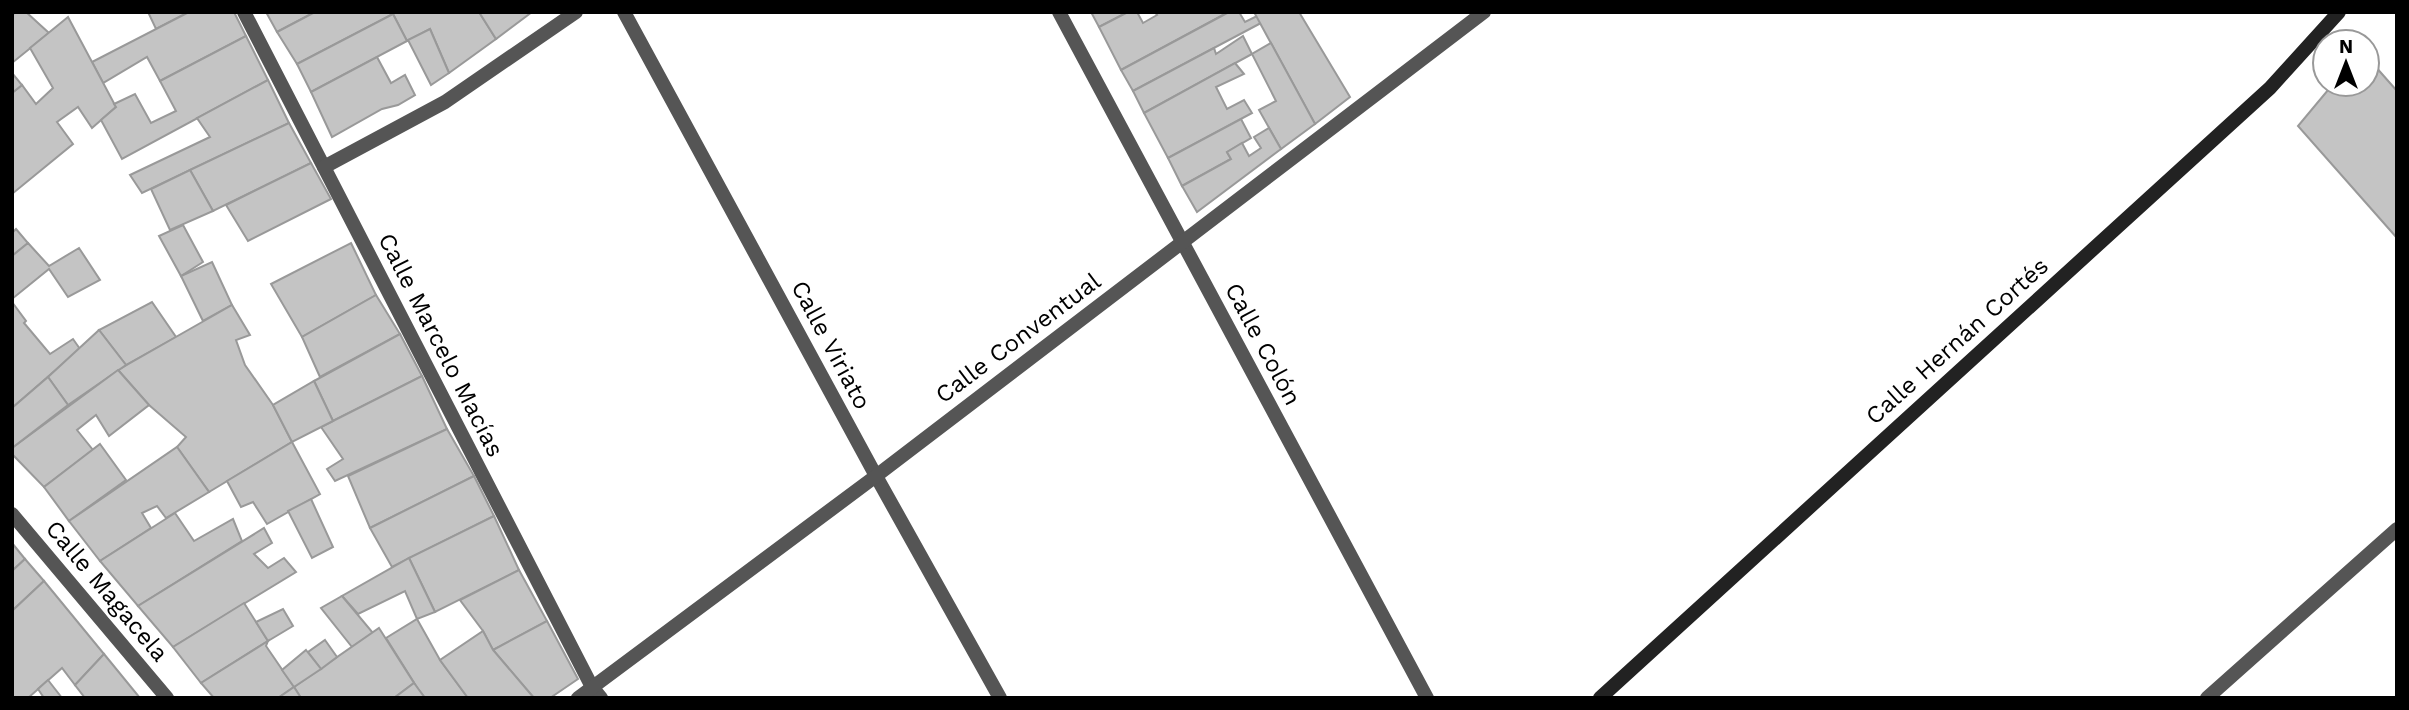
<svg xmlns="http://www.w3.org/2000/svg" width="2409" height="710" font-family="'Work Sans',sans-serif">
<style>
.building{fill:#c4c4c4;stroke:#999;stroke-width:2}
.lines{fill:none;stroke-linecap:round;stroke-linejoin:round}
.street{stroke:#555;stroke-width:14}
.secondary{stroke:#222;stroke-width:14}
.labels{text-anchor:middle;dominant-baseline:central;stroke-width:5;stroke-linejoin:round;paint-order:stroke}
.street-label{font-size:24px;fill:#000;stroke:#fff}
</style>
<rect width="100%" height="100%" fill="#fff"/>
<g class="building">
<polygon points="16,12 26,12 49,33 12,63 12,15"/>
<polygon points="148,12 189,12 156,29"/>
<polygon points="189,12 234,12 246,36 160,81 147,57 103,83 92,62"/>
<polygon points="266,12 315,12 277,32"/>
<polygon points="315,12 390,12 391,15 297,64 277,32"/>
<polygon points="392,12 479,12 496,39 449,73 430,29 407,41"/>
<polygon points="479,12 532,12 496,39"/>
<polygon points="1091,12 1128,12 1099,27"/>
<polygon points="1128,12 1137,12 1143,23 1157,15 1155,12 1222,12 1223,15 1121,70 1099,27"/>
<polygon points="1229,12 1239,12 1245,22 1257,16 1261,23 1133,91 1121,70"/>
<polygon points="1254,12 1299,12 1350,97 1315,124"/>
<polygon points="393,14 407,41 311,92 297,64"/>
<polygon points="68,17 116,107 92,128 78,107 57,122 73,144 12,194 12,93 22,85 36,104 53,88 30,48"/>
<polygon points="430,29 449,73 431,85 408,40"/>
<polygon points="246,36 268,80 122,159 101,120 116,107 114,104 135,94 151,123 176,111 160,81"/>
<polygon points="1243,36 1252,54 1144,113 1133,91 1214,48 1216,54"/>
<polygon points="1271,43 1315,124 1281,149 1259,110 1276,101 1252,54"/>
<polygon points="377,57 391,83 405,75 415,95 398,105 382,109 332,137 311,92"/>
<polygon points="2367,57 2397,91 2397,238 2298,126 2333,84 2367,84"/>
<polygon points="1235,63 1244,74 1216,87 1227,109 1244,100 1252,113 1168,158 1144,113"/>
<polygon points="12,73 22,85 12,93"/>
<polygon points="268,80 289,123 142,193 130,175 210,137 197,118"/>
<polygon points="1241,119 1251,138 1227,152 1231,159 1182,186 1168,158"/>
<polygon points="289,123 311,163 213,211 190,170"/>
<polygon points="1269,128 1281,149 1197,212 1182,186 1231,159 1227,152 1242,143 1249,156 1261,148 1254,137"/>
<polygon points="311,163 331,199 248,241 226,205"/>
<polygon points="190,170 213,211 170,230 151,189"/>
<polygon points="183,225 203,262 181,276 159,236"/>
<polygon points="16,229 28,243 12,256 12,233"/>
<polygon points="28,243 49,266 79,248 100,280 68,297 49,269 12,299 12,256"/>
<polygon points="351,243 376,295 302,337 271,284"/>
<polygon points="212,262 232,305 203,321 181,276"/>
<polygon points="376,295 400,334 320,377 302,337"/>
<polygon points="12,302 26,321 24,323 50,354 73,339 80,349 12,408"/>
<polygon points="152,302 176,337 126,365 99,330"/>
<polygon points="232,305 250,335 236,340 245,365 273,405 292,442 209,492 177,447 186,437 149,405 118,370"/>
<polygon points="99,330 126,365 68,405 48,377"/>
<polygon points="400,334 422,376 333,421 314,381"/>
<polygon points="118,370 149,405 109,436 96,415 77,430 93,450 44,487 12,454 12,448"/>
<polygon points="422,376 447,429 335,481 327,469 343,459 321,427"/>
<polygon points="48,377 68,405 12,448 12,408"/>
<polygon points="314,381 333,421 292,442 273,405"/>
<polygon points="447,429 474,476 370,528 348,476"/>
<polygon points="292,442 320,494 267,524 253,502 241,507 227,481"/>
<polygon points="100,444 126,480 69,521 44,487"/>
<polygon points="177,447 209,492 166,518 157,506 142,513 151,528 100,561 69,521"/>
<polygon points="474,476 494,516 392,567 370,528"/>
<polygon points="311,499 333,547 312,558 288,511"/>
<polygon points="175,513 194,541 233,519 242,541 138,606 100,561"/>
<polygon points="494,516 519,570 435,612 409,558"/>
<polygon points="264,528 272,543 254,554 268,568 284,558 296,572 173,647 138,606"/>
<polygon points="12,543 25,559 12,571"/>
<polygon points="409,558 435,612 417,619 405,591 358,614 342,596"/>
<polygon points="25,559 44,581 12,611 12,571"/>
<polygon points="519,570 547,621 493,650 483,631 460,600"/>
<polygon points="44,581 104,654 75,685 62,668 28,698 12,698 12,611"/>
<polygon points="342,596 373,633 352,647 321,608"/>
<polygon points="244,603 268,641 201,683 173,647"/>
<polygon points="283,609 293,626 268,641 256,622"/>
<polygon points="417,619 440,660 468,698 425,698 418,689 386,638"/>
<polygon points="547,621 578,679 550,698 534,698 493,650"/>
<polygon points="379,628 414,683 394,698 301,698 294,687"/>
<polygon points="483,631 493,650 534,698 468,698 440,660"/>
<polygon points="325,640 337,657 321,669 308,652"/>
<polygon points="268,641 266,646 294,687 278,698 214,698 201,683"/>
<polygon points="306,650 321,669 294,687 282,670"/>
<polygon points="104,654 140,698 85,698 75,685"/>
<polygon points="48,680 62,698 44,698 38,689"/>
<polygon points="414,683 425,698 394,698"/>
<polygon points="294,687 301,698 278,698"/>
</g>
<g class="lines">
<g class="street">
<polyline points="244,12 592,687 601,698"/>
<polyline points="624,12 876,476 1000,698"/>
<polyline points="1059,12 1427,698"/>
<polyline points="324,167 445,102 576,12"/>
<polyline points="12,514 167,698"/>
<polyline points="578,698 876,476 1484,12"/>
<polyline points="2207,698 2397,529"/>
</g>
<polyline class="secondary" points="1600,698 2270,88 2339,12"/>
</g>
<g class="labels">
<g class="street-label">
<text transform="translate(1018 338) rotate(-37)">Calle Conventual</text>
<text transform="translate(1957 341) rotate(-42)">Calle Hernán Cortés</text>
<text transform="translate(1263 344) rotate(62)">Calle Colón</text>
<text transform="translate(441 345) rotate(63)">Calle Marcelo Macías</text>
<text transform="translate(831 345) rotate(62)">Calle Viriato</text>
<text transform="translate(107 591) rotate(50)">Calle Magacela</text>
</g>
</g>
<rect width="2409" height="710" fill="none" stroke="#000000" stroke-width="28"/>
<g transform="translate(2346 63)"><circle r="33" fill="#ffffff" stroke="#999999" stroke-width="2"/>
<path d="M0-5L12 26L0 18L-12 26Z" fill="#000000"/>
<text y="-10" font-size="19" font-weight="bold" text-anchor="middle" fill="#000000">N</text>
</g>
</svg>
